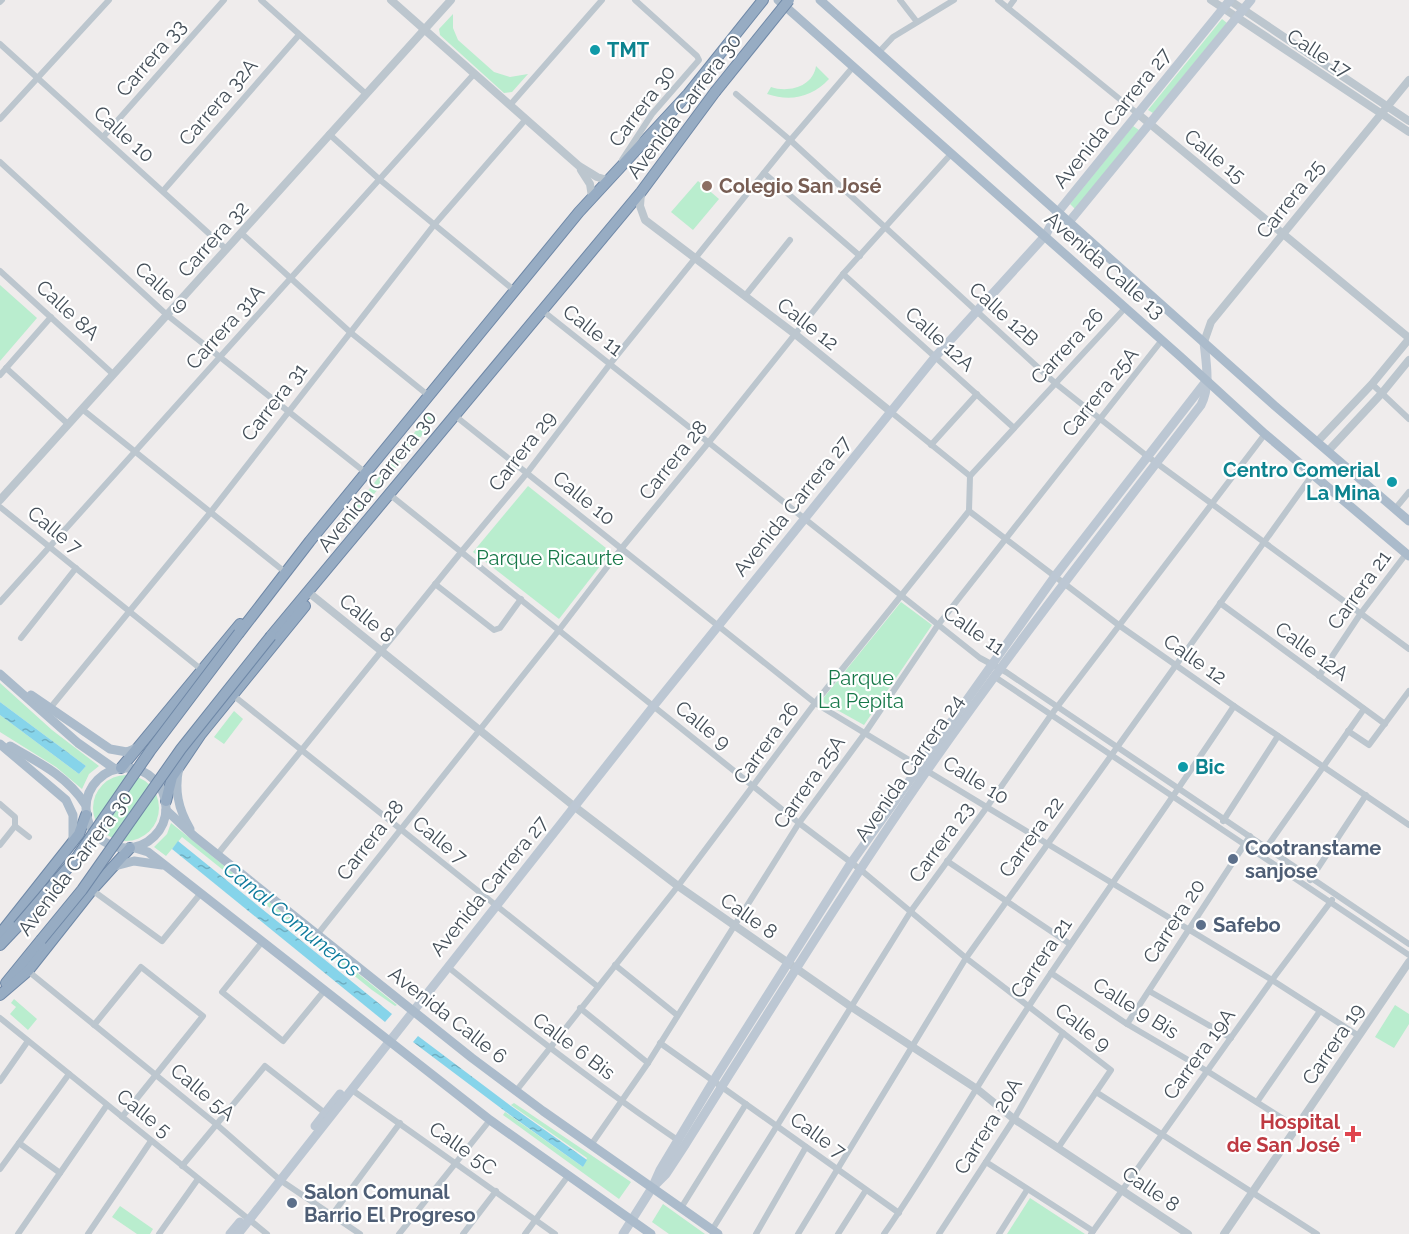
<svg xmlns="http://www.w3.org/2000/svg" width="1409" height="1234" font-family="Raleway,sans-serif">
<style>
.green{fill:#b9edce}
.water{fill:url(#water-ripples)}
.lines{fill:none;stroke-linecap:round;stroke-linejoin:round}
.trunk-casing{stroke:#6f88a7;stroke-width:12}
.minor{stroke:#bcc6ce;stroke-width:6}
.tertiary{stroke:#bcc6ce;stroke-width:8}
.secondary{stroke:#bcc7d3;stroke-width:9}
.primary{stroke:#abbbcb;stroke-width:9}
.trunk{stroke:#97acc3;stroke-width:10}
.trunk-bridge-casing{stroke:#6f88a7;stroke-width:12;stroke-linecap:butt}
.trunk-bridge{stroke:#97acc3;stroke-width:10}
.culture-dot{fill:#0f9aa8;stroke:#fff;stroke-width:2}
.education-dot{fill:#8d6e63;stroke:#fff;stroke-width:2}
.service-dot{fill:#5c6f8a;stroke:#fff;stroke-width:2}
.health-dot{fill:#e0444e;stroke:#fff;stroke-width:2}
.labels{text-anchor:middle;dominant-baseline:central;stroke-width:4.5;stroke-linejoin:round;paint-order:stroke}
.culture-label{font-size:20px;font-weight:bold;fill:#0d838f;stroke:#fff;text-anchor:start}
.street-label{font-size:20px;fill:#444f59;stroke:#fff}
.education-label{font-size:20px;font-weight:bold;fill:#785e54;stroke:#fff;text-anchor:start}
.park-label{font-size:20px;fill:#177849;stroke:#fff}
.service-label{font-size:20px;font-weight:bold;fill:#4e5e75;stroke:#fff;text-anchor:start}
.health-label{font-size:20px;font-weight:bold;fill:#be3a42;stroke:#fff;text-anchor:end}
.water-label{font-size:21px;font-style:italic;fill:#0d7b9c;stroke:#fff}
</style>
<defs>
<pattern id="water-ripples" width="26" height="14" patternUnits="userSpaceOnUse" patternTransform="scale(1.5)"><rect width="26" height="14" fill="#86d4ea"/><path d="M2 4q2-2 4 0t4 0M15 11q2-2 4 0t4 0" fill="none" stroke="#6faec1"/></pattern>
</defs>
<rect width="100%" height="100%" fill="#efecec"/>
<g class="green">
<polygon points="453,14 453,28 458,40 494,72 510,77 528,74 512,92 504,93 440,35 439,29"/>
<polygon points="1222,19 1227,23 1153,113 1148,110"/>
<path d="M816,66L829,79C812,97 791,102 767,94L771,87C788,93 813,87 816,66Z"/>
<polygon points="1133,126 1139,130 1075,209 1070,204"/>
<polygon points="698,181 719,199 693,230 671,212"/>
<polygon points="0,285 37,318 0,361"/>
<polygon points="430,413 436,418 352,521 347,517"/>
<polygon points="528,486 611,552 559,619 473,552"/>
<polygon points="901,602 932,625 864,725 821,701"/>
<polygon points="0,683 52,730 99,766 89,774 82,789 56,767 0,732 0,715 79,774 86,766 0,702"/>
<polygon points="234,711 243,719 224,744 214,737"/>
<circle cx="126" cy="808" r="33"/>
<polygon points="171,823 397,1005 395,1006 372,990 182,837 166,856 154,847 167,834"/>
<polygon points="14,999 37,1019 28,1030 10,1014 16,1007 11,1003"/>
<polygon points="1395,1005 1409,1014 1409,1024 1394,1048 1375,1037"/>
<polygon points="514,1103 631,1182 619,1199 503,1115 505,1112 583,1167 587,1158 511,1105"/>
<polygon points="1030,1198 1085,1234 1007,1234"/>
<polygon points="663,1204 705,1234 669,1234 652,1222"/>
<polygon points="120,1206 153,1229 150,1234 137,1234 112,1217"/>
</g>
<g class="water">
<polygon points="0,702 86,766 79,774 0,715"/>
<polygon points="178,841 392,1014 385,1022 172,849"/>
<polygon points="418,1036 511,1106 587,1160 583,1167 506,1112 413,1042"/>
</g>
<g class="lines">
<g class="trunk-casing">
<g id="trunk">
<polyline points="239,633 310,541 579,212 688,94 763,0"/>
<polyline points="271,636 641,192 715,92"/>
<polyline points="121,768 240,624"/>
<polyline points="166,801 172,777 201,734 305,606"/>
<polyline points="0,934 79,834 86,815"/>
<polyline points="0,945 18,926"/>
<polyline points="6,983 41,940"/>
<polyline points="0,995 28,971 92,890 130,848"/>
</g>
</g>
<g class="minor">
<polyline points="261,0 366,94"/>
<polyline points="900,0 917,22"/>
<polyline points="998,0 1138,114"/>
<polyline points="0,2 2,0"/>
<polyline points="1008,8 1014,0"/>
<polyline points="0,44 226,249"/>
<polyline points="879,52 893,37 954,0"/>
<polyline points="736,94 790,140 1055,383 1147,456 1409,649"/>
<polyline points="510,105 602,0"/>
<polyline points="0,119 109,0"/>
<polyline points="329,134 379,179 515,291"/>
<polyline points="103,137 224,0"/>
<polyline points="622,160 652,114 699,60 697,56 635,0"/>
<polyline points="0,162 167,315 366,473"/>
<polyline points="764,173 860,256"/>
<polyline points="163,191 299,35"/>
<polyline points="241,233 350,332 429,396"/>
<polyline points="0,271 113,374"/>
<polyline points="843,274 1014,428"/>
<polyline points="745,296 790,240"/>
<polyline points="543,311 980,658 1006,672 1409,944"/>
<polyline points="6,368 68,424"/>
<polyline points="0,375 51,317"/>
<polyline points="1372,384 1409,419"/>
<polyline points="82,409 285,572"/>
<polyline points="891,412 970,476"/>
<polyline points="454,415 815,703 1272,980 1359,1036"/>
<polyline points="931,445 977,394"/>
<polyline points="389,494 799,823 861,870 966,958 1111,1070 1058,1148"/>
<polyline points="0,507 202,670"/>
<polyline points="1395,509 1409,492"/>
<polyline points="969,511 1120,626 1234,706 1409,825"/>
<polyline points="435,584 494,630 500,628 521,599"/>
<polyline points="0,602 474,74"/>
<polyline points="1220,603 1385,724"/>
<polyline points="21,638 76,568"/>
<polyline points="1319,676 1361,613 1406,554"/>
<polyline points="995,677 1409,955"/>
<polyline points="234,696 597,986"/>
<polyline points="51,707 210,513 434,225 526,119"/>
<polyline points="1348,731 1369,745 1409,691"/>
<polyline points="0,804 15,817 15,826"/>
<polyline points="1223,821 1278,736"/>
<polyline points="15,826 29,837"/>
<polyline points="0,845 15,826"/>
<polyline points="217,855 462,551 527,473 610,364 788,143 853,67"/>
<polyline points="1261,855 1364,709"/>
<polyline points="947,861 1070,944"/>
<polyline points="1310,880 1366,795"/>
<polyline points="92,890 162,941 201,893"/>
<polyline points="317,935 559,630 621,549 709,442 843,274 951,154"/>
<polyline points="262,942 222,992 283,1041 324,991"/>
<polyline points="615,965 677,1015"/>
<path d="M448,967C523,1028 599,1087 679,1141"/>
<polyline points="28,971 216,1124 280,1180 360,1234"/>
<polyline points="1051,973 1127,1024 1207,1071 1296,1127"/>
<polyline points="1149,991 1231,1038"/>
<polyline points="580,1008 648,1063"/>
<polyline points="0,1018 267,1234"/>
<polyline points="1127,1024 1250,836"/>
<polyline points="94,1025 141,967 203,1016 122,1117"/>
<polyline points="660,1043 899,1213"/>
<polyline points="0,1081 28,1041"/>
<polyline points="352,1090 555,1234"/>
<polyline points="516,1091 678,886 815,703 969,511 970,476 1126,307"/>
<polyline points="1096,1092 1317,1234"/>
<polyline points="1257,1102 1320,1011"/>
<polyline points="19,1143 60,1173"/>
<polyline points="591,1145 648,1063 799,823 865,733 938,625 1162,340"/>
<polyline points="986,1162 1093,1231"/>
<polyline points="182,1166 265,1066 325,1113"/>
<polyline points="0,1169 69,1074"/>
<polyline points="681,1208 746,1104"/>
<polyline points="332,1215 400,1123"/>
<polyline points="712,1230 911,911 987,807 1051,715 1265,434"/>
<polyline points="18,1234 107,1105"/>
<polyline points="88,1234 151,1141"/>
<polyline points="159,1234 198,1179"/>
<polyline points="399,1234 490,1120"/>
<polyline points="463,1234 496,1191"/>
<polyline points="525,1234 568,1176"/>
<polyline points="756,1234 806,1147"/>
<polyline points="798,1234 966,958 1313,474"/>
<polyline points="838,1234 866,1190"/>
<path d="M884,1234C936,1159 980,1079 1031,1003C1097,903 1168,806 1234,706"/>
<polyline points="939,1234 1014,1119 1063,1033"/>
<polyline points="999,1234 1027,1190"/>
<polyline points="1091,1234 1272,980 1332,900"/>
</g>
<g class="tertiary">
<polyline points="391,0 579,166 597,177 607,180"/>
<polyline points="1211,0 1409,132"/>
<polyline points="1229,0 1409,121"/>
<polyline points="1138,114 1409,338"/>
<polyline points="581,170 590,184 592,197"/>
<polyline points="641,193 640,206 645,220 795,334 891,412"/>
<polyline points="1204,342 1211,322 1409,80"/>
<polyline points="1317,442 1372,384 1409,339"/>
<polyline points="1328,451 1382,393 1409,360"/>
<polyline points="0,500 451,0"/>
<polyline points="313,596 575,807 678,886 850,1006 977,1089 1014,1119 1188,1234"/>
<polyline points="1224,1234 1409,962"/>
</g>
<g class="secondary">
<polyline points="1069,222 1251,0"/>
<polyline points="315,1126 340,1094"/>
<path d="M656,1184L666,1174L685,1145C764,1020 842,893 926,772C1014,646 1108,526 1201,405C1211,385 1206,363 1204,342"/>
<polyline points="230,1234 240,1222"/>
<polyline points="238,1234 656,703 935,357 1045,236 1058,212 1230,0"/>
<polyline points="623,1234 652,1188 660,1170 714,1080 851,863 1055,576 1207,380"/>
</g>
<g class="primary">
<polyline points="778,0 1182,358 1265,434 1409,556"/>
<polyline points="820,0 1275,406 1409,521"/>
<polyline points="0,674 78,743 115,769"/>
<polyline points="31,695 110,749 127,752 137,748"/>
<polyline points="0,744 66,800 73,815 73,842"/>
<path d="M10,746C38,762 67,776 85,804"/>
<path d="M179,767C174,790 178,809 190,829"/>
<circle cx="126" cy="808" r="40"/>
<polyline points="166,810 194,836 472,1058 543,1111 718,1234"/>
<polyline points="135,848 148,852 157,859 490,1120 651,1234"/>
<polyline points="115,866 134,861 162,865"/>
</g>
<use href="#trunk" class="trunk"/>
<g class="trunk-bridge-casing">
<g id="trunk-bridge">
<polyline points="715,92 789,0"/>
<polyline points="18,926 77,857 150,751 239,633"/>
<polyline points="41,940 82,890 181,749 271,636"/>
</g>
</g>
<use href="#trunk-bridge" class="trunk-bridge"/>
</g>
<g class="culture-dot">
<circle cx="595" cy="50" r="6"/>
<circle cx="1392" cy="482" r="6"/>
<circle cx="1183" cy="767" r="6"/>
</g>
<circle class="education-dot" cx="707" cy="186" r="6"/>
<g class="service-dot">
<circle cx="1233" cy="859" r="6"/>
<circle cx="1201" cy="925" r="6"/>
<circle cx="292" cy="1203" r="6"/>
</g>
<path class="health-dot" d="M1350 1125h6v6h6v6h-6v6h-6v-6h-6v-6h6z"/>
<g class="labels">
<g class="culture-label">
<text x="607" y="50">TMT</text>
<text x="1380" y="470" text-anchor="end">Centro Comerial<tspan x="1380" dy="23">La Mina</tspan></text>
<text x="1195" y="767">Bic</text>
</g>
<g class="street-label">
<text transform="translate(1319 53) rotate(33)">Calle 17</text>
<text transform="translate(151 58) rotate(-49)">Carrera 33</text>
<text transform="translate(218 102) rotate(-49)">Carrera 32A</text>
<text transform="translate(642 106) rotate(-53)">Carrera 30</text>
<text transform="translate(684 106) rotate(-53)">Avenida Carrera 30</text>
<text transform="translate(1112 118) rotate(-51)">Avenida Carrera 27</text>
<text transform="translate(124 134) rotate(42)">Calle 10</text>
<text transform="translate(1215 156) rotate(39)">Calle 15</text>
<text transform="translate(1290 199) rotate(-51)">Carrera 25</text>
<text transform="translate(213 239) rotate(-48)">Carrera 32</text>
<text transform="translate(1105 265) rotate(41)">Avenida Calle 13</text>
<text transform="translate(162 287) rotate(42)">Calle 9</text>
<text transform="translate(68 310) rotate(43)">Calle 8A</text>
<text transform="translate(1004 314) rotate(42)">Calle 12B</text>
<text transform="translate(808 324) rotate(38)">Calle 12</text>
<text transform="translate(225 327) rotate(-48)">Carrera 31A</text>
<text transform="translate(593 330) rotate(38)">Calle 11</text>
<text transform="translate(940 339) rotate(42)">Calle 12A</text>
<text transform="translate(1067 346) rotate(-47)">Carrera 26</text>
<text transform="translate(1100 392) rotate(-51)">Carrera 25A</text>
<text transform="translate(274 402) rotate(-52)">Carrera 31</text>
<text transform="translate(522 451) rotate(-52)">Carrera 29</text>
<text transform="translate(673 460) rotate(-51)">Carrera 28</text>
<text transform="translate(377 481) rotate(-51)">Avenida Carrera 30</text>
<text transform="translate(584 498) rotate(39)">Calle 10</text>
<text transform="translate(792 506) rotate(-51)">Avenida Carrera 27</text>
<text transform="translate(55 530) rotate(39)">Calle 7</text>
<text transform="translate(1359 590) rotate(-54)">Carrera 21</text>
<text transform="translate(367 618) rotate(39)">Calle 8</text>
<text transform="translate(974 630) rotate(35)">Calle 11</text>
<text transform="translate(1312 651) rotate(36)">Calle 12A</text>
<text transform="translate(1195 659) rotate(35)">Calle 12</text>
<text transform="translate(703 725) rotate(39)">Calle 9</text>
<text transform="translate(766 743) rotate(-54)">Carrera 26</text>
<text transform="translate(909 768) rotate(-55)">Avenida Carrera 24</text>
<text transform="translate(976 780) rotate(32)">Calle 10</text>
<text transform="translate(809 782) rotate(-55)">Carrera 25A</text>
<text transform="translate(1031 837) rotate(-54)">Carrera 22</text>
<text transform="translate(370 840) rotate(-52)">Carrera 28</text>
<text transform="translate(440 840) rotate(39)">Calle 7</text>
<text transform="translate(941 842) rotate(-54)">Carrera 23</text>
<text transform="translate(75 863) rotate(-53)">Avenida Carrera 30</text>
<text transform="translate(489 886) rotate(-51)">Avenida Carrera 27</text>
<text transform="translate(749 916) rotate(35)">Calle 8</text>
<text transform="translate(1174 921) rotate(-57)">Carrera 20</text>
<text transform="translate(1041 958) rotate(-56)">Carrera 21</text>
<text transform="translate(1136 1008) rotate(32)">Calle 9 Bis</text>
<text transform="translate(448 1015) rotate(38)">Avenida Calle 6</text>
<text transform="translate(1083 1027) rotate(38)">Calle 9</text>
<text transform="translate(1333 1044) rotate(-56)">Carrera 19</text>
<text transform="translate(574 1046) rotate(37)">Calle 6 Bis</text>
<text transform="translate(1199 1054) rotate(-54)">Carrera 19A</text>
<text transform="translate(203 1092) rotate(40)">Calle 5A</text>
<text transform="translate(144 1113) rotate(39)">Calle 5</text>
<text transform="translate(988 1126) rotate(-58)">Carrera 20A</text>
<text transform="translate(818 1135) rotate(36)">Calle 7</text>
<text transform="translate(463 1148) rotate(35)">Calle 5C</text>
<text transform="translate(1151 1189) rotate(34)">Calle 8</text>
</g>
<g class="education-label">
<text x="719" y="186">Colegio San José</text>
</g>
<g class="park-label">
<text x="550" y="558">Parque Ricaurte</text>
<text x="861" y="678">Parque<tspan x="861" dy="23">La Pepita</tspan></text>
</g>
<g class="service-label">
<text x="1245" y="848">Cootranstame<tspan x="1245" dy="23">sanjose</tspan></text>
<text x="1213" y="925">Safebo</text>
<text x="304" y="1192">Salon Comunal<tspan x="304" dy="23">Barrio El Progreso</tspan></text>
</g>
<g class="health-label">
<text x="1340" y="1122">Hospital<tspan x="1340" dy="23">de San José</tspan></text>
</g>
<g class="water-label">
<text transform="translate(292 919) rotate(39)">Canal Comuneros</text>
</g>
</g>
</svg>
